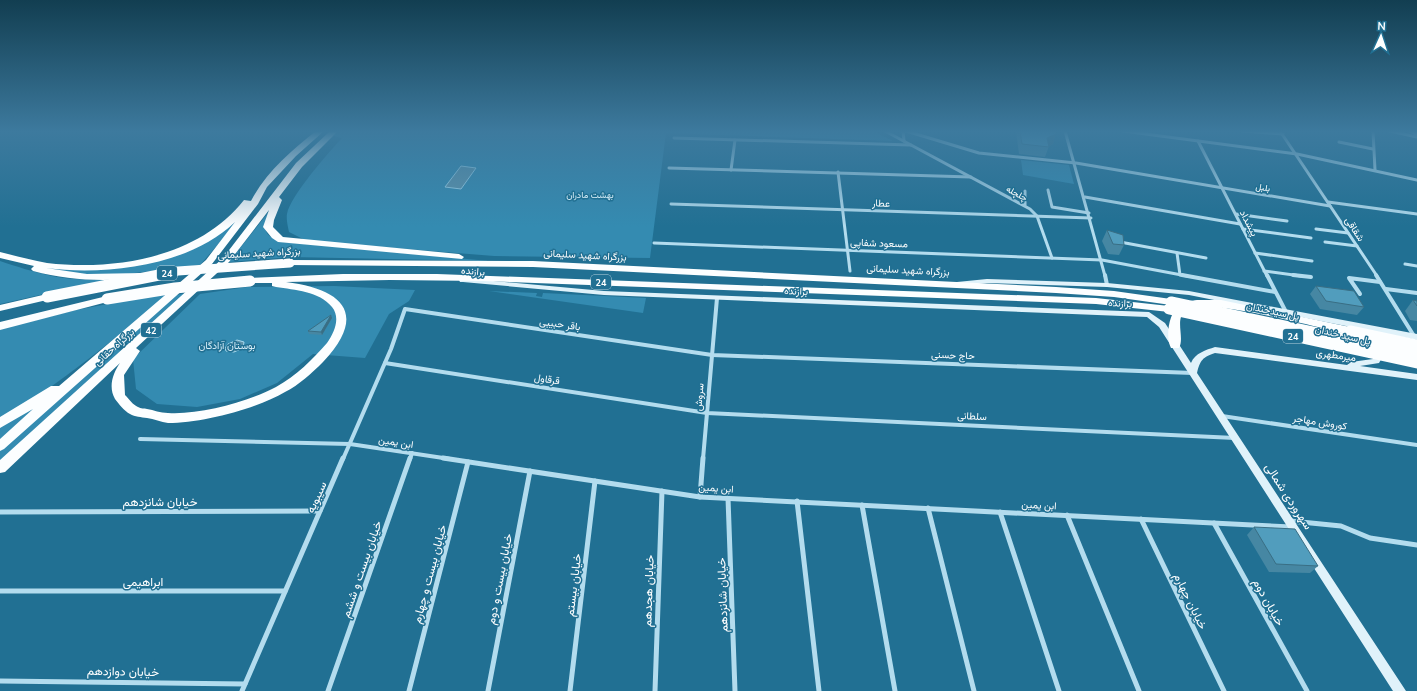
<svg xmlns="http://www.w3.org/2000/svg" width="1417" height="691" font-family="Mulish,Vazirmatn,sans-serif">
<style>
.green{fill:#348bb1}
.water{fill:#6194ab;stroke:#a7daef}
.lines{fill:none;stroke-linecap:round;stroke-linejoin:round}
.minor-far2{stroke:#b3dcee;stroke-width:3}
.minor-far1{stroke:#b3dcee;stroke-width:4}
.minor{stroke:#b3dcee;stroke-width:5}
.secondary{fill:#e0f2fa;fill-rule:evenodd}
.trunk{fill:#fcfeff;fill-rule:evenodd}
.trunk-bridge-far1{stroke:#fcfeff;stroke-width:9}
.trunk-bridge{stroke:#fcfeff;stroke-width:11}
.wall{fill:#4687a3}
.shaded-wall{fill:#396e84}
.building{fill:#519dbd;stroke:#396e84}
.labels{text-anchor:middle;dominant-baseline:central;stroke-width:3;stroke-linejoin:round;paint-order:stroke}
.far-street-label{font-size:9px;fill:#fff;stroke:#217093}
.far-park-label{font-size:9px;fill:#d9f0fa;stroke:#217093}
.shield{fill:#217093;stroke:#bcd4df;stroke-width:1}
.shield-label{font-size:9px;font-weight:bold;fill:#fff}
.street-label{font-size:10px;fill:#fff;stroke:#217093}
.park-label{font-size:10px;fill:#d9f0fa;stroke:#217093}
.near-street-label{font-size:12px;fill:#fff;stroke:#217093}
</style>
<rect width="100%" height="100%" fill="#217093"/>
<g class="green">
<path d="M340,131H873L893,141L666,133L650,258L494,256L307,241L289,232C288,227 286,219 287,214C290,196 329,152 342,138L333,136Z"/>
<polygon points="1021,160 1069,165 1074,184 1023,175"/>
<polygon points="255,196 234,226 200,265 102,277 70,276 33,264 107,267 184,251 243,209"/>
<path d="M271,209C264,228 260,234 282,242L489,261L290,257L229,262Z"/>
<path d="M0,261C42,275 66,282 111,279L0,304Z"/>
<polygon points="334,286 415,290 409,301 389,314 365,358 313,354 277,383 240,399 197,407 157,404 136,389 133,359 200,294 247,287"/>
<polygon points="489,291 537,293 536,296 542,297 543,293 646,298 643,313"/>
<path d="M171,292C116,338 61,383 0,421V329L76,310Z"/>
<polygon points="190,293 130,344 121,341 175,295"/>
<polygon points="113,348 122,351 0,464 0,450"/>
<polygon points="44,399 0,443 0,425"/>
</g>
<g class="water">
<polygon points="461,166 476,168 461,189 445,187"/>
<polygon points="237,340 244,342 243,348 234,352 226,351 225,348 228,344"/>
</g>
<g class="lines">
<g class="minor-far2">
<polyline points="885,131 1030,209 1037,216 1052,258"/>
<polyline points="903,131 904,141"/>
<polyline points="906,131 979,153 1076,163 1330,206"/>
<polyline points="1065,131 1105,276"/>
<polyline points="1123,131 1297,154 1417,180"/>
<polyline points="1242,131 1283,134"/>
<polyline points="1280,131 1377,276"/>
<polyline points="1373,131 1375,170"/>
<polyline points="1390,131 1417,137"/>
<polyline points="674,138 911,145"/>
<polyline points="1198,141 1267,276"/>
<polyline points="1339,142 1373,149"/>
<polyline points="669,168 971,177"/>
<polyline points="731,170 735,140"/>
<polyline points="838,172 850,271"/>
<polyline points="1048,190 1052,207 1089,213"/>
<polyline points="1025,191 1025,205"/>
<polyline points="1085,197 1240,224"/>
<polyline points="1328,202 1417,214"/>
<polyline points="671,204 1091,218"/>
<polyline points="1236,214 1287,221"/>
<polyline points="1243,229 1311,238"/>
<polyline points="1316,229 1348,233"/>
<polyline points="1120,242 1206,258"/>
<polyline points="1325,242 1357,246"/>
<polyline points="654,243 1102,260 1187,276"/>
<polyline points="1177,253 1180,275"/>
<polyline points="1255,253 1312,261"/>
<polyline points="1405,264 1417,266"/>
<polyline points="1264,271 1301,276"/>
</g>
<g class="minor-far1">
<polyline points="1105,275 1107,285"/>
<polyline points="1182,275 1275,292"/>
<polyline points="1267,275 1286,312"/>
<polyline points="1293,275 1311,277"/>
<polyline points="1376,275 1414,336"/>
<polyline points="1386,289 1417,293"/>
<polyline points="1360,294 1349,278 1380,282"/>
<polyline points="385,363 707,413 1235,438"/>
<polyline points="1222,416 1417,445"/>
<polyline points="140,439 350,444 450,459"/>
<polyline points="343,459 391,349 405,309 712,355 1193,373"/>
<polyline points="410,459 412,453"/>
<polyline points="703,459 717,298"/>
</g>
<g class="minor">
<polyline points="443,458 700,497 1291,527"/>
<polyline points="700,497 703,458"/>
<polyline points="728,498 735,691"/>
<polyline points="797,501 819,691"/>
<polyline points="862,505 895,691"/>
<polyline points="928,508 974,691"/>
<polyline points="0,512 320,511"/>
<polyline points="1000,512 1059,691"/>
<polyline points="1067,515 1139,691"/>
<polyline points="1141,519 1224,691"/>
<polyline points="1291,521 1341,526 1370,538 1417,545"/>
<polyline points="1214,523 1307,691"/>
<polyline points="0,591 285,591"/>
<polyline points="0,681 245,684"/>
<polyline points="242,691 343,458"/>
<polyline points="328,691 410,458"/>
<polyline points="409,691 468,462"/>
<polyline points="488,691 530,471"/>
<polyline points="570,691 595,481"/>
<polyline points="655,691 662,491"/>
</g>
<g class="secondary">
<polygon points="1406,131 1413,131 1417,132 1417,136"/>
<path d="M460,278L604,291L1149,312L1165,323L1191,363C1195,353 1206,350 1215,347L1347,365L1351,362L1373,359L1377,349H1383L1384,354L1379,363L1360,366L1417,374V380L1215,353C1203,357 1200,360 1197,373L1406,691H1393L1159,327L1147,317L604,295L463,282H460L459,280Z"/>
<polygon points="987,279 1107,283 1189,291 1417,334 1417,340 1189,295 1107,287 987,283 957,286 953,284 957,282"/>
</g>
<g class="trunk">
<path d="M316,131H324L296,156L267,187L258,204L212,264L4,449L0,451V439L33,409L0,428V417L51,386H59L206,260L235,222C190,266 105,276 46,268L87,274L142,273L143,275L142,277L138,278C101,282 68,280 33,271L31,269L34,266L0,258V252C16,256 31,260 47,263C117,271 199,257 244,200L251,201C266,172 291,151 316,131Z"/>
<path d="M330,131H338L302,167L279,197L282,200L274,220L273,227L283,237L459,254L464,257L462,259L278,242L272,238L263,227L269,210L229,262L136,348L140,351L124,375L125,395C129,399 133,405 138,407C141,409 144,408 147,409C154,410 160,413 168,413C200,415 248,402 276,387C296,376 313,359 327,343C334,333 341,318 332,307C319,291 295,290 276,287L272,286V283H246L245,281L246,279L250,278L343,274H437L1096,298L1169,306L1174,309L1169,312L1096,304L483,281L390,280L286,282C342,289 369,313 323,362C312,373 299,385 285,392C256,409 202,423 168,423C161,422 154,419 147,418C141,417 135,417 130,414C124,411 119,404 115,399C108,387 113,373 120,363L5,472L0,473V460L223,258L296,163Z"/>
<polygon points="290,260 533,261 1056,287 1114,291 1171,299 1176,302 1171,305 1114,297 1056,293 533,267 287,265 285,263 287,261"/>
<polygon points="47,294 51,295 52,297 51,299 0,311 0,305"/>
<polygon points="107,296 112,299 111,301 0,330 0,322"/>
<path d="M1197,300H1221L1350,327L1355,331L1350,335C1323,329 1204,296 1186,310C1174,319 1185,337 1179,348H1171C1165,337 1169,313 1179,305C1184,301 1191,301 1197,300Z"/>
</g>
<polyline class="trunk-bridge-far1" points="154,276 178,271 290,263"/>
<g class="trunk-bridge">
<polyline points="47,297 159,275"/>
<polyline points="107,299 175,288 250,281"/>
<polyline points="1171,302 1417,354"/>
<polyline points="1169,309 1417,363"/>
<polyline points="1350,331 1417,345"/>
</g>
</g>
<g class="wall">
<polygon points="1016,131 1056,131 1053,144 1049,146 1045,157 1019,154"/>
<polygon points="1107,230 1124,245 1119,255 1108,254 1102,241"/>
<polygon points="1316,286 1364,307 1357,315 1320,309 1310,294"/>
<polygon points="1413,300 1417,301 1417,321 1410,320 1405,311"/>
<polygon points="332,318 322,335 309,334 308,331"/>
<polygon points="1254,527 1318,566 1310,573 1269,572 1247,535"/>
</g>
<g class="shaded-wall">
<polygon points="1056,134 1053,144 1047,147 1047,138"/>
<polygon points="331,315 332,318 322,335 321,332"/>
</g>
<g class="building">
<polygon points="1020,131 1056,131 1056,134 1047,138 1049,147 1022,144"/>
<polygon points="1107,230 1123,235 1124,245 1113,244"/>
<polygon points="1316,286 1354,291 1364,307 1326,301"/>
<polygon points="1413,300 1417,301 1417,306"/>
<polygon points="331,315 321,332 308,331"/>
<polygon points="1254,527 1295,529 1318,566 1276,564"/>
</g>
<linearGradient id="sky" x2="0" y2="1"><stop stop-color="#123e51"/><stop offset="0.58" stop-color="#3d7a9e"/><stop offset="1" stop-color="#3d7a9e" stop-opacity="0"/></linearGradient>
<rect width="1417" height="227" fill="url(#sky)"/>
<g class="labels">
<g class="far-street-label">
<text transform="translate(1263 187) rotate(10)">بلبل</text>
<text transform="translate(1017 193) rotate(28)">چلچله</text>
</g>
<g class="far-park-label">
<text x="590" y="194">بهشت مادران</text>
</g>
<g class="shield">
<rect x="157" y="266" width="20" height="14" rx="3"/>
<rect x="591" y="275" width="20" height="14" rx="3"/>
<rect x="141" y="323" width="20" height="14" rx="3"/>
<rect x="1283" y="329" width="20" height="14" rx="3"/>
</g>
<g class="shield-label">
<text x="167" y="273">24</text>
<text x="601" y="282">24</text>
<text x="151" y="330">42</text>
<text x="1293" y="336">24</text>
</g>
<g class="street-label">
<text transform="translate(881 203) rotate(2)">عطار</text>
<text transform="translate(1249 223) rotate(63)">پیشداد</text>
<text transform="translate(1355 229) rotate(57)">شقاقی</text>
<text transform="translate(879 243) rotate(2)">مسعود شفاپی</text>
<text transform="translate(259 253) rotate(-3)">بزرگراه شهید سلیمانی</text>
<text transform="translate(585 255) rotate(3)">بزرگراه شهید سلیمانی</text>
<text transform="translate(908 270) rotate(3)">بزرگراه شهید سلیمانی</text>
<text transform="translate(473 271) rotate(5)">برازنده</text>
<text transform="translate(796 291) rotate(2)">برازنده</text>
<text transform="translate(1120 303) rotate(2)">برازنده</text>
<text transform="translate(1273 311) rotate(12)">پل سیدخندان</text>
<text transform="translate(560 324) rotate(8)">باقر حبیبی</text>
<text transform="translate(1343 335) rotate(13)">پل سید خندان</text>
<text transform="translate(114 347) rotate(-42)">بزرگراه حقانی</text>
<text transform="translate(953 355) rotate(2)">حاج حسنی</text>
<text transform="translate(1336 355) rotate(8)">میرمطهری</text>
<text transform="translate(547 379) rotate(9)">قرقاول</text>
<text transform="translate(699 397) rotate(-85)">سروش</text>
<text transform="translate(972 416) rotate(3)">سلطانی</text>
<text transform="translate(1320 422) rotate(9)">کوروش مهاجر</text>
<text transform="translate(396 442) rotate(9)">ابن یمین</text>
<text transform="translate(716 488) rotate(4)">ابن یمین</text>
<text transform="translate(1039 505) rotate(3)">ابن یمین</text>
</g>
<g class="park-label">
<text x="227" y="345">بوستان آزادگان</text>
</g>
<g class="near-street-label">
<text transform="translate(1289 496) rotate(57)">سهروردی شمالی</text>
<text transform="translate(316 497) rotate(-66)">سیبویه</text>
<text x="160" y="501">خیابان شانزدهم</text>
<text transform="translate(361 569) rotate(-71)">خیابان بیست و ششم</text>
<text transform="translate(429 574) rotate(-75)">خیابان بیست و چهارم</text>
<text transform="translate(499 579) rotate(-79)">خیابان بیست و دوم</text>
<text x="143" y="581">ابراهیمی</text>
<text transform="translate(573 585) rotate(-83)">خیابان بیستم</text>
<text transform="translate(648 591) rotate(-88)">خیابان هجدهم</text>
<text transform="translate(722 595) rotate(-92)">خیابان شانزدهم</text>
<text transform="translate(1191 601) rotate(64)">خیابان چهارم</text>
<text transform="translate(1269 602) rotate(61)">خیابان دوم</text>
<text transform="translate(123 671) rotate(1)">خیابان دوازدهم</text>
</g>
</g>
<g transform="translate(1381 36) rotate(3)" stroke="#217093" stroke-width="3" paint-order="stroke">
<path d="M0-3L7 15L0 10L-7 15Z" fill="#ffffff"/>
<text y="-6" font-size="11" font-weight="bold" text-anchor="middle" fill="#ffffff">N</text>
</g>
</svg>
